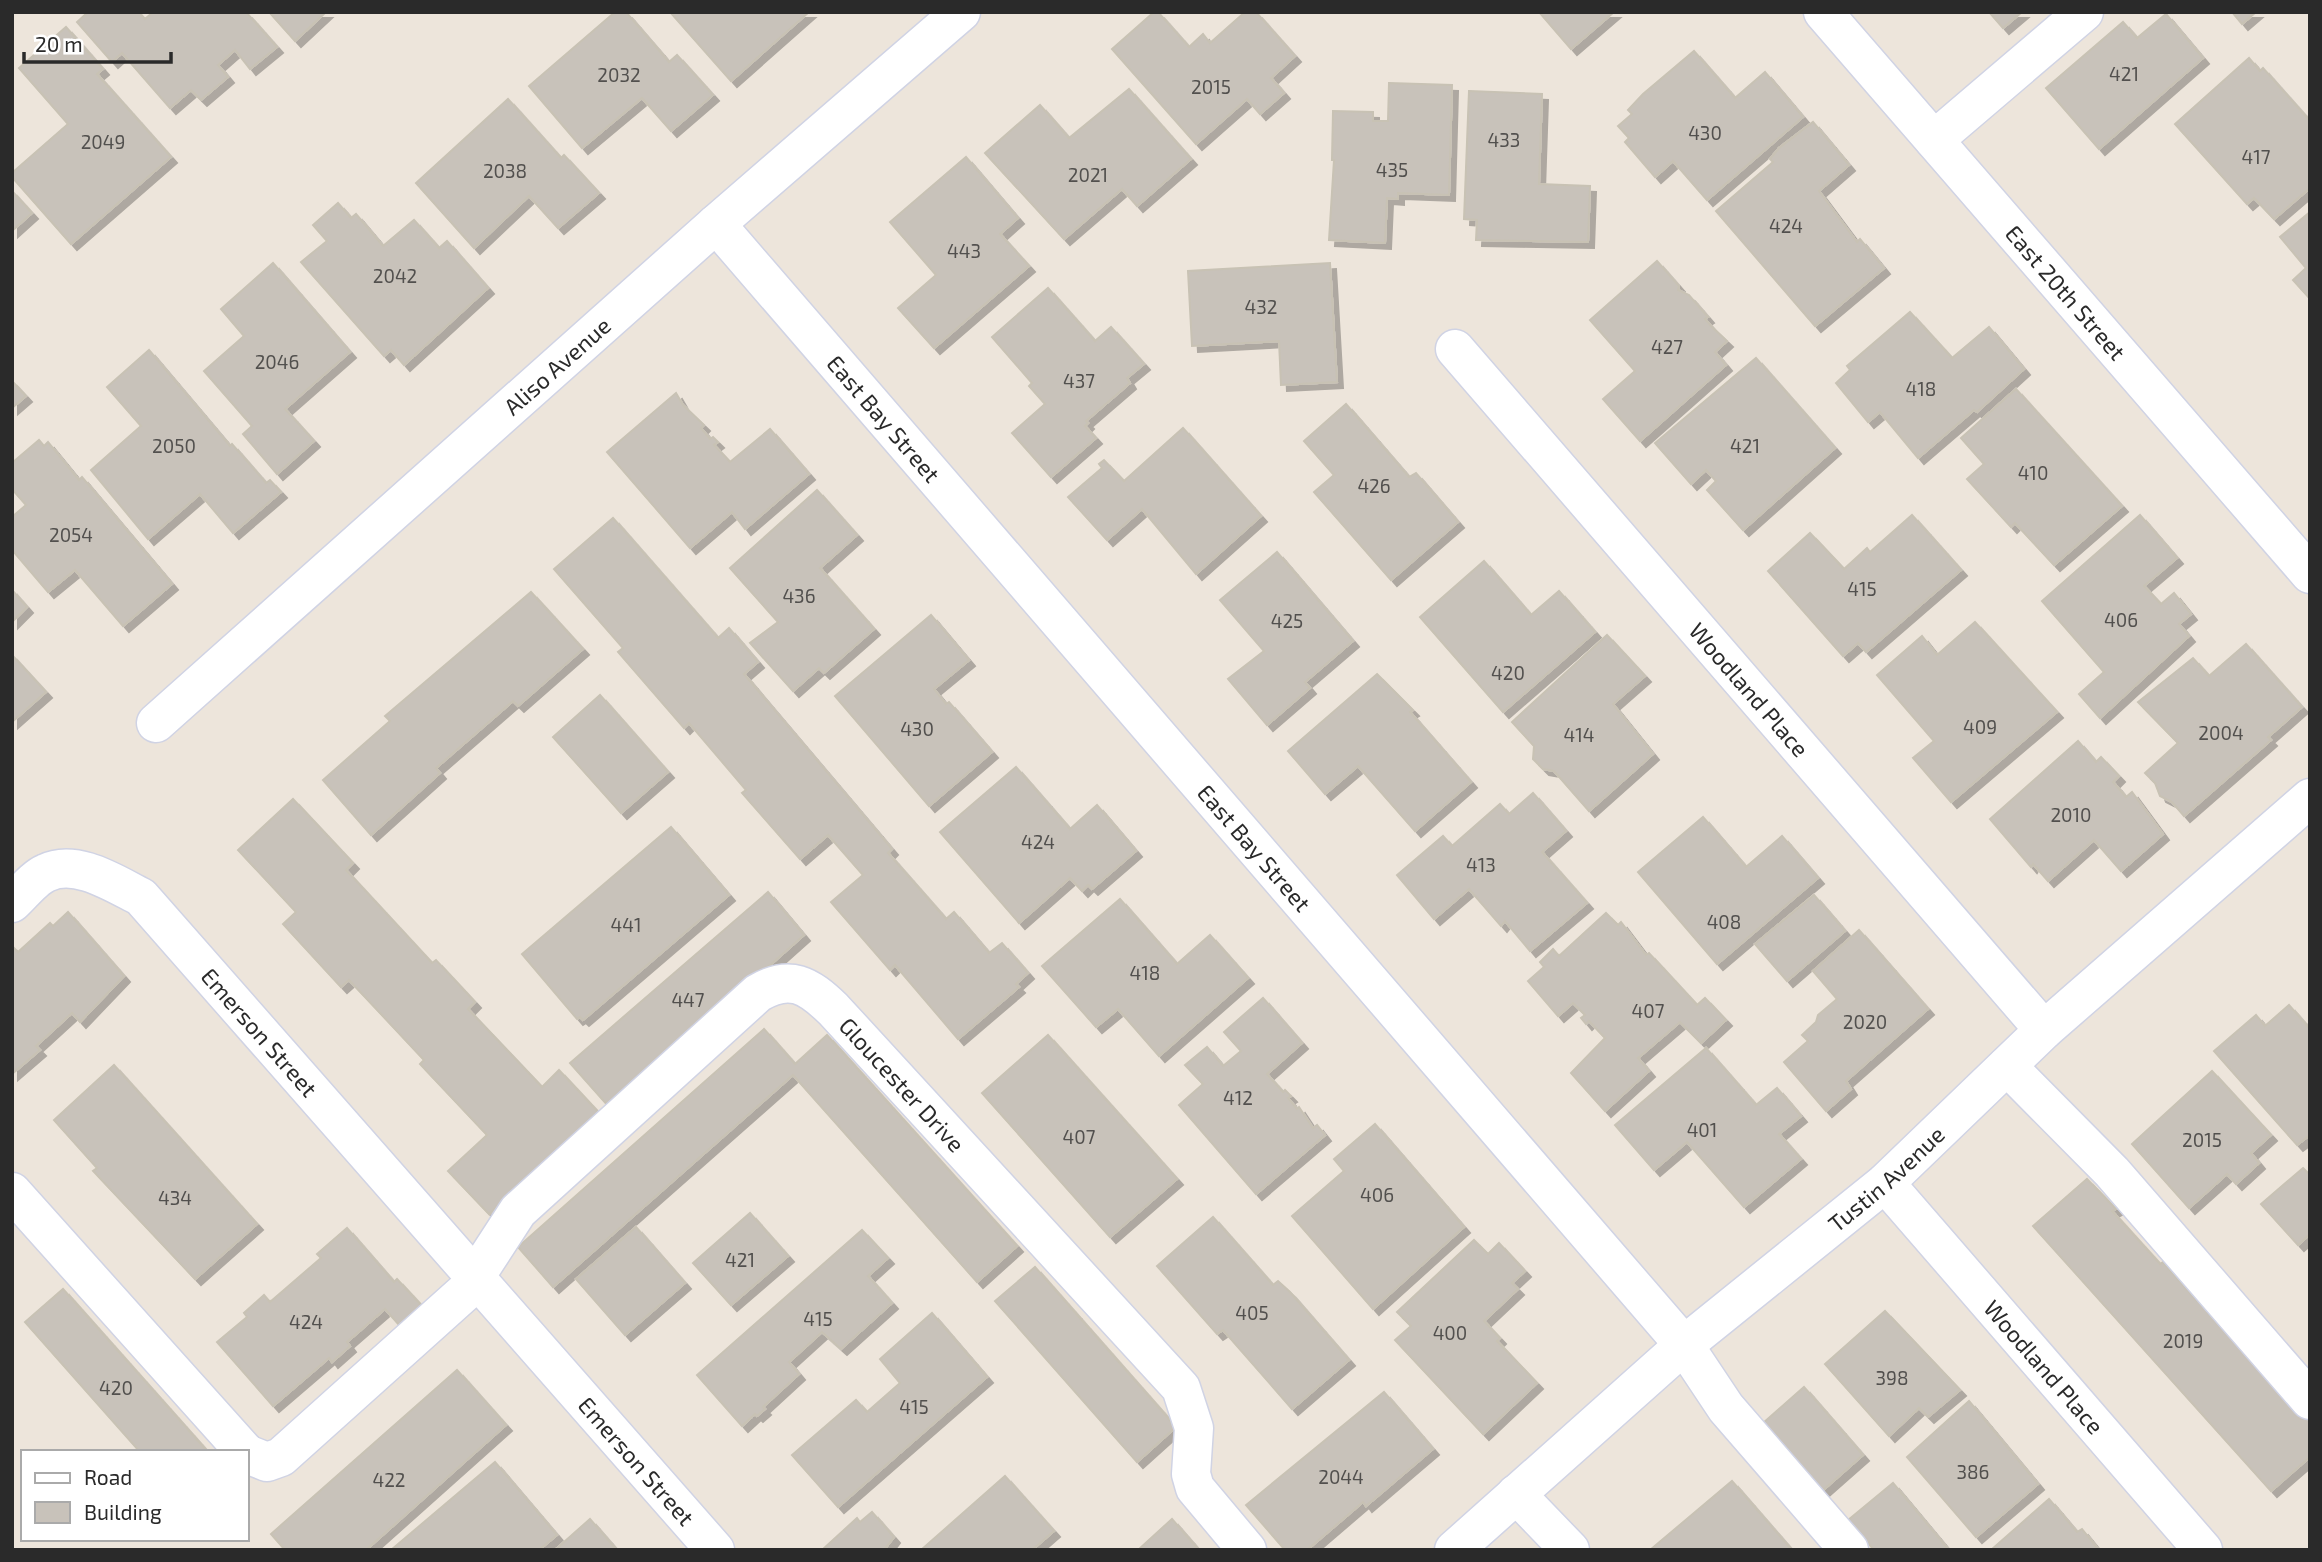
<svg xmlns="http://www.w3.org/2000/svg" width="2322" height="1562" font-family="'Exo 2',sans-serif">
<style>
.building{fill:#c8c2ba;stroke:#c8c2b4;stroke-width:2;filter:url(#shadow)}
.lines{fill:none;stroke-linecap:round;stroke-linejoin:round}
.minor-casing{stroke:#d0d3e4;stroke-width:41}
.minor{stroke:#fff;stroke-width:38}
.labels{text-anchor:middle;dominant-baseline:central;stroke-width:5;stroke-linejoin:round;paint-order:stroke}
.number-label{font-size:19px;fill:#52504e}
.street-label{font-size:23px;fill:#2a2a2a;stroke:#fff}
</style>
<defs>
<filter id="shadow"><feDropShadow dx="6" dy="6" stdDeviation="0" flood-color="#0004"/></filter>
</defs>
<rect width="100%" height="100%" fill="#ede5db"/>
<g class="building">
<polygon points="88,12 139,12 145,19 153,12 246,12 277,47 250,69 235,50 218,65 228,77 201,100 191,90 170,108 122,53 112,62 77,22"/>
<polygon points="269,12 326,12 295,41"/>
<polygon points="615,12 626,12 669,62 677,55 713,95 671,131 642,98 582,148 529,86"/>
<polygon points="670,12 809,12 731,81"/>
<polygon points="1154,12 1158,12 1189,47 1203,34 1210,43 1245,12 1256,12 1295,56 1271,78 1284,93 1260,114 1247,99 1196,144 1112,49"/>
<polygon points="1539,12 1614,12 1571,49"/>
<polygon points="1989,12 2022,12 2003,28"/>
<polygon points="2232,12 2256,12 2242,24"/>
<polygon points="2166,14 2203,58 2099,149 2046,88 2123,22 2137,38"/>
<polygon points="66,27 103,69 97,74 171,157 71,244 12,177 12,173 68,124 19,68"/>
<polygon points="1694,51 1735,98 1765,72 1803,117 1707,200 1673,161 1655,177 1625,142 1629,138 1618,126 1632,114 1628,110 1643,94"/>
<polygon points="2249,58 2260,71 2263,68 2310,121 2310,188 2274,219 2254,198 2247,204 2175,124"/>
<polygon points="1389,83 1452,85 1449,195 1398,193 1398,199 1387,198 1385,243 1329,240 1334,160 1332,160 1333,111 1373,112 1373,121 1388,121"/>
<polygon points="1129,89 1191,159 1137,206 1122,189 1064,239 985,153 1040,105 1069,138"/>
<polygon points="1469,91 1542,94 1539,184 1590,186 1588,242 1476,240 1477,220 1464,219"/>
<polygon points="508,99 561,158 564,155 599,193 558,228 529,196 474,248 416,183"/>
<polygon points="1813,122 1849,165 1819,191 1857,242 1860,239 1884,268 1815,326 1716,211 1773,162 1770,159 1779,148"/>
<polygon points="966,157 1018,218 1000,234 1029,266 934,348 898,308 936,275 890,222"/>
<polygon points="12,191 32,213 12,231"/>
<polygon points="338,203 351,218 356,214 383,246 414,220 439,248 447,241 488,288 404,365 391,350 384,356 301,262 327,241 313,225"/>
<polygon points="2310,212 2310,299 2293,280 2306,268 2280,237"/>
<polygon points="1657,261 1679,286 1678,290 1689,295 1708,317 1705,319 1711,326 1727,341 1715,352 1726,365 1640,441 1603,399 1635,371 1590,320"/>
<polygon points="273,263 350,352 285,409 314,441 277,474 243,434 252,426 204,371 244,336 221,309"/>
<polygon points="1330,263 1337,382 1281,385 1279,341 1192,346 1188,271"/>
<polygon points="1048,288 1095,341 1111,327 1144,364 1127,378 1130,383 1086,421 1088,423 1085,426 1096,438 1051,477 1012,433 1045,404 1029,386 1032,383 992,337"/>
<polygon points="1910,312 1952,358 1989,327 2024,369 1977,412 1974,410 1918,458 1880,412 1868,422 1836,383 1850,370 1847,366"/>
<polygon points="149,350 230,446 232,444 266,483 270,480 281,492 233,533 200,494 148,539 91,470 141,426 107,387"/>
<polygon points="1756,358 1835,448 1743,530 1707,490 1716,481 1706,470 1691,484 1655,443"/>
<polygon points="12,381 26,396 12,408"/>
<polygon points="2016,389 2122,506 2054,565 2015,523 2011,527 1967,479 1984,464 1961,438"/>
<polygon points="676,393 683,405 704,425 701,428 710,439 713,437 718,442 714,445 730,462 770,429 809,474 745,529 732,512 690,548 607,452"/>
<polygon points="1346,404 1409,477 1416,473 1458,522 1391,580 1314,492 1334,475 1304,441"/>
<polygon points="1183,428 1261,516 1196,574 1142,509 1107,540 1068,497 1102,468 1099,464 1104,460 1124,481"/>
<polygon points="39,440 44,446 48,442 79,480 82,477 172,584 123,626 75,570 48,592 12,550 12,517 26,505 12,489 12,463"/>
<polygon points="817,490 857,535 820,568 874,629 824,673 819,668 793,691 750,643 778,622 730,568"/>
<polygon points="1912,515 1961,570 1866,652 1858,643 1843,656 1768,571 1810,533 1844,569 1867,548 1870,552"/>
<polygon points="2140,515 2177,558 2144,586 2161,604 2174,593 2191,614 2179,624 2189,636 2100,718 2079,694 2104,672 2042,601"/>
<polygon points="613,518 718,638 729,628 758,662 744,674 892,849 888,853 946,919 954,912 989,953 1002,943 1028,973 1016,984 1019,987 958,1039 895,965 890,970 831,902 863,875 828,835 800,859 742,793 746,790 689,723 684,728 618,652 623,648 554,569"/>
<polygon points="1277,552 1353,641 1305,682 1310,688 1267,725 1228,679 1264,651 1220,600"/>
<polygon points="1484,561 1531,615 1559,591 1595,632 1503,712 1420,617"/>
<polygon points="12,590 27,607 12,622"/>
<polygon points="531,592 583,649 518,706 513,701 436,768 440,773 371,835 323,780 390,721 385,716"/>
<polygon points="931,615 969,660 934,689 946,704 949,702 992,752 929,806 835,696"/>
<polygon points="1975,622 2057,712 1951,802 1913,758 1934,741 1877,675 1922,636 1937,655"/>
<polygon points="1607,635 1645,676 1613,704 1653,754 1589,811 1554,771 1543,769 1533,759 1534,746 1512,722"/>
<polygon points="2246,644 2302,707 2268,737 2271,740 2184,816 2172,802 2160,796 2155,783 2145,773 2178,743 2138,702 2193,658 2209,676"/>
<polygon points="12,655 46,692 12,722"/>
<polygon points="1377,674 1413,710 1410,712 1471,782 1415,831 1358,766 1325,794 1288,751"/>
<polygon points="600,695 668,772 621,813 553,737"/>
<polygon points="2078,741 2096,762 2101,757 2119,776 2113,782 2126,797 2132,792 2163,834 2121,871 2094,840 2048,881 2033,864 2031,867 1990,819"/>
<polygon points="1016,767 1070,829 1097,805 1136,851 1092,889 1088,885 1082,891 1070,878 1019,923 940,832"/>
<polygon points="1533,793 1566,831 1542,852 1587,903 1530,951 1505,921 1501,926 1469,889 1434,919 1397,875 1443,836 1452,846 1500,804 1509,814"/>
<polygon points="293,799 353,863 346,870 432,963 436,960 475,1002 468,1009 542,1087 559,1070 601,1115 489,1214 448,1171 487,1135 420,1064 424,1060 349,980 341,987 283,924 296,912 238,850"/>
<polygon points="1703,817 1746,867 1782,836 1818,878 1717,964 1638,872"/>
<polygon points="671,827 729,895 583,1020 580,1017 577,1019 522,954"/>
<polygon points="768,892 804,935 610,1108 570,1063"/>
<polygon points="1814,895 1845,931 1787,981 1755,944"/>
<polygon points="1120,899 1177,964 1210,935 1248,978 1159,1056 1118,1009 1096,1027 1042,966"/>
<polygon points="68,912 124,976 80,1022 72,1013 36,1046 40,1050 12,1074 12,946 18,952 50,923 53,926"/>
<polygon points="1606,913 1618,925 1621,922 1646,955 1649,953 1697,1005 1705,998 1726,1020 1701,1043 1680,1022 1638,1058 1649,1071 1605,1111 1571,1073 1605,1038 1589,1021 1586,1024 1581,1018 1585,1015 1573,1003 1558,1016 1528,981 1544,967 1540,962 1553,949 1559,956"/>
<polygon points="1859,930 1928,1009 1846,1081 1851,1089 1826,1111 1784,1062 1808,1041 1802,1035 1816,1022 1818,1015 1837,999 1813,971"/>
<polygon points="1263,998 1302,1043 1267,1074 1283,1092 1285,1090 1291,1096 1288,1098 1297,1109 1299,1107 1313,1128 1317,1125 1325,1135 1256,1194 1179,1105 1203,1084 1185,1065 1207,1047 1223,1066 1241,1051 1224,1032"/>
<polygon points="2289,1005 2310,1029 2310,1135 2297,1145 2214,1051 2256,1015 2265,1026"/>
<polygon points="764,1029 795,1064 827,1035 1017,1246 977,1282 793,1075 553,1287 518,1247"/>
<polygon points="1048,1035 1177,1179 1110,1237 982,1093"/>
<polygon points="1706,1048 1756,1105 1777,1088 1801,1116 1779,1134 1801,1159 1744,1207 1687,1142 1654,1170 1615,1125"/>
<polygon points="114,1065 257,1224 195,1279 93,1171 97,1168 54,1120"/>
<polygon points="2212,1071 2271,1135 2251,1153 2259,1163 2236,1184 2227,1174 2189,1208 2132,1144"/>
<polygon points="1375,1124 1464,1227 1373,1309 1292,1216 1344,1171 1334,1159"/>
<polygon points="2303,1168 2310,1175 2310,1234 2298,1245 2261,1204"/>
<polygon points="2087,1179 2116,1209 2112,1211 2160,1264 2163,1262 2197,1301 2200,1299 2210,1310 2208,1313 2257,1368 2310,1403 2310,1457 2271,1491 2033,1226"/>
<polygon points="750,1213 788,1256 731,1305 693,1263"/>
<polygon points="1213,1217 1273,1285 1278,1281 1290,1292 1349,1360 1292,1409 1223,1330 1217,1334 1157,1266"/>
<polygon points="636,1227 685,1283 625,1335 576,1279"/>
<polygon points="347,1228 394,1282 397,1279 422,1306 400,1326 385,1309 347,1342 350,1346 332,1362 329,1358 273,1406 217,1342 247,1317 244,1313 264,1295 270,1302 321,1258 317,1254"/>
<polygon points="862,1230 888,1258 868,1276 892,1303 841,1349 822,1332 789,1362 799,1374 763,1407 765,1409 757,1416 755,1414 742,1426 697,1375"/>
<polygon points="1474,1240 1488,1254 1499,1243 1525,1271 1512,1283 1518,1289 1484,1321 1500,1338 1497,1341 1537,1383 1483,1434 1395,1340 1411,1326 1397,1312"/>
<polygon points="1035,1267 1176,1427 1137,1462 995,1301"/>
<polygon points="63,1289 208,1452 140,1452 25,1322"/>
<polygon points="1885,1311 1960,1390 1928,1417 1919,1408 1889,1436 1825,1364"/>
<polygon points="932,1313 987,1377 838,1507 792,1455 856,1400 867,1412 900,1383 880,1359"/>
<polygon points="457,1370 506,1425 366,1550 285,1550 271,1534"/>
<polygon points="1804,1387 1863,1455 1822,1491 1763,1423"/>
<polygon points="1384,1392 1433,1449 1366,1506 1363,1502 1307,1550 1285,1550 1246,1505"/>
<polygon points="1969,1401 2038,1484 1976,1537 1907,1457"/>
<polygon points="495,1462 557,1535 539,1550 391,1550"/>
<polygon points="1005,1476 1054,1531 1032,1550 921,1550"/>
<polygon points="1732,1481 1792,1550 1650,1550"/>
<polygon points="1893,1483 1949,1550 1874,1550 1848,1520"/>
<polygon points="2049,1499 2077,1532 2082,1529 2099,1550 1991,1550"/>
<polygon points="872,1512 894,1537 884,1550 822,1550 857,1518 860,1522"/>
<polygon points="590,1519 617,1550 555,1550"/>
<polygon points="1172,1519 1199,1550 1138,1550"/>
</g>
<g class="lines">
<g class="minor-casing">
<g id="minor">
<path id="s1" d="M1823,12L2310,574"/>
<polyline points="1934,140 2084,12"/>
<path id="s2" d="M716,224L1684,1345L1726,1408L1849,1550"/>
<path id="s3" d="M1455,349L2044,1030"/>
<path id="s4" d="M156,723L716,224L961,12"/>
<path id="s5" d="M12,903C22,894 34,878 46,873C76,858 115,884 141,897L715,1550"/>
<polyline points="2007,1066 2112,1172 2310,1400"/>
<path id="s6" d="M1885,1183L2203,1550"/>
<polyline points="12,1192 245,1452"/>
<path id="s7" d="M247,1454L267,1462L281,1457L466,1291L518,1211L758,993C790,974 808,985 833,1009L1181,1388L1194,1428L1191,1474L1195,1488L1247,1550"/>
<polyline points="1516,1494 1570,1550"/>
<path id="s8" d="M1454,1550L1684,1345L1885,1183L2044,1030L2310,798"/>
</g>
</g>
<use href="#minor" class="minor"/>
</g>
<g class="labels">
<g class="number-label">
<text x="2124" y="73">421</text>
<text x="619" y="74">2032</text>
<text x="1211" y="86">2015</text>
<text x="1705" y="132">430</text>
<text x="1504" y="139">433</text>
<text x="103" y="141">2049</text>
<text x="2256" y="156">417</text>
<text x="1392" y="169">435</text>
<text x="505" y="170">2038</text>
<text x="1088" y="174">2021</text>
<text x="1786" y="225">424</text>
<text x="964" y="250">443</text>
<text x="395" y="275">2042</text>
<text x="1261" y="306">432</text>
<text x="1667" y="346">427</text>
<text x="277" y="361">2046</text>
<text x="1079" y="380">437</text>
<text x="1921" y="388">418</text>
<text x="174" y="445">2050</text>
<text x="1745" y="445">421</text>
<text x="2033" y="472">410</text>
<text x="1374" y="485">426</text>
<text x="71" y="534">2054</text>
<text x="1862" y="588">415</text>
<text x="799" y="595">436</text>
<text x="2121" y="619">406</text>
<text x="1287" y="620">425</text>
<text x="1508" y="672">420</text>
<text x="1980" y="726">409</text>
<text x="917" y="728">430</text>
<text x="2221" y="732">2004</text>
<text x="1579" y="734">414</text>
<text x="2071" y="814">2010</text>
<text x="1038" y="841">424</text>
<text x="1481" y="864">413</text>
<text x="1724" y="921">408</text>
<text x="626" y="924">441</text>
<text x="1145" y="972">418</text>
<text x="688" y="999">447</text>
<text x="1648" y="1010">407</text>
<text x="1865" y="1021">2020</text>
<text x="1238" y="1097">412</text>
<text x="1702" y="1129">401</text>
<text x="1079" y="1136">407</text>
<text x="2202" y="1139">2015</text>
<text x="1377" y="1194">406</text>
<text x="175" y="1197">434</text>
<text x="740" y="1259">421</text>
<text x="1252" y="1312">405</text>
<text x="818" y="1318">415</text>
<text x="306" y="1321">424</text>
<text x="1450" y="1332">400</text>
<text x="2183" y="1340">2019</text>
<text x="1892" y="1377">398</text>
<text x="116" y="1387">420</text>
<text x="914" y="1406">415</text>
<text x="1973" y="1471">386</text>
<text x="1341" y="1476">2044</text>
<text x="389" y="1479">422</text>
</g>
<g class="street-label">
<text stroke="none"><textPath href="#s1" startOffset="371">East 20th Street</textPath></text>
<text stroke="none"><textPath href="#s4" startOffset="537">Aliso Avenue</textPath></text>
<text stroke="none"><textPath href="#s2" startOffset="257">East Bay Street</textPath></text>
<text stroke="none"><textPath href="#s3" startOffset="450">Woodland Place</textPath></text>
<text stroke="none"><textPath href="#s2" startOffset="824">East Bay Street</textPath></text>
<text stroke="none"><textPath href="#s5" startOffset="327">Emerson Street</textPath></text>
<text stroke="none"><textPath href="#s7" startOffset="892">Gloucester Drive</textPath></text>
<text stroke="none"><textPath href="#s8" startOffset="570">Tustin Avenue</textPath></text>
<text stroke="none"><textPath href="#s6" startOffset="243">Woodland Place</textPath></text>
<text stroke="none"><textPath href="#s5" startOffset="898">Emerson Street</textPath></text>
</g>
</g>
<rect width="2322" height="1562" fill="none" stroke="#2a2a2a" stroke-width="28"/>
<rect x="21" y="1450" width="228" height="91" fill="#ffffff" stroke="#aaaaaa" stroke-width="2"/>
<rect x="35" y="1473" width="35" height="10" fill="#ffffff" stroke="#aaaaaa" stroke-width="2"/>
<text x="84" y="1485" font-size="21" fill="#2a2a2a">Road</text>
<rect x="35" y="1502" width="35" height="21" fill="#c8c2ba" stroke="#aaaaaa" stroke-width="2"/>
<text x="84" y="1520" font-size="21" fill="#2a2a2a">Building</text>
<path d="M24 52v10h147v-10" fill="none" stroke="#2a2a2a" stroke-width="3.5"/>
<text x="35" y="52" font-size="21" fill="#2a2a2a" stroke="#ffffff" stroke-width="5" paint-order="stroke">20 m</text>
</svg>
